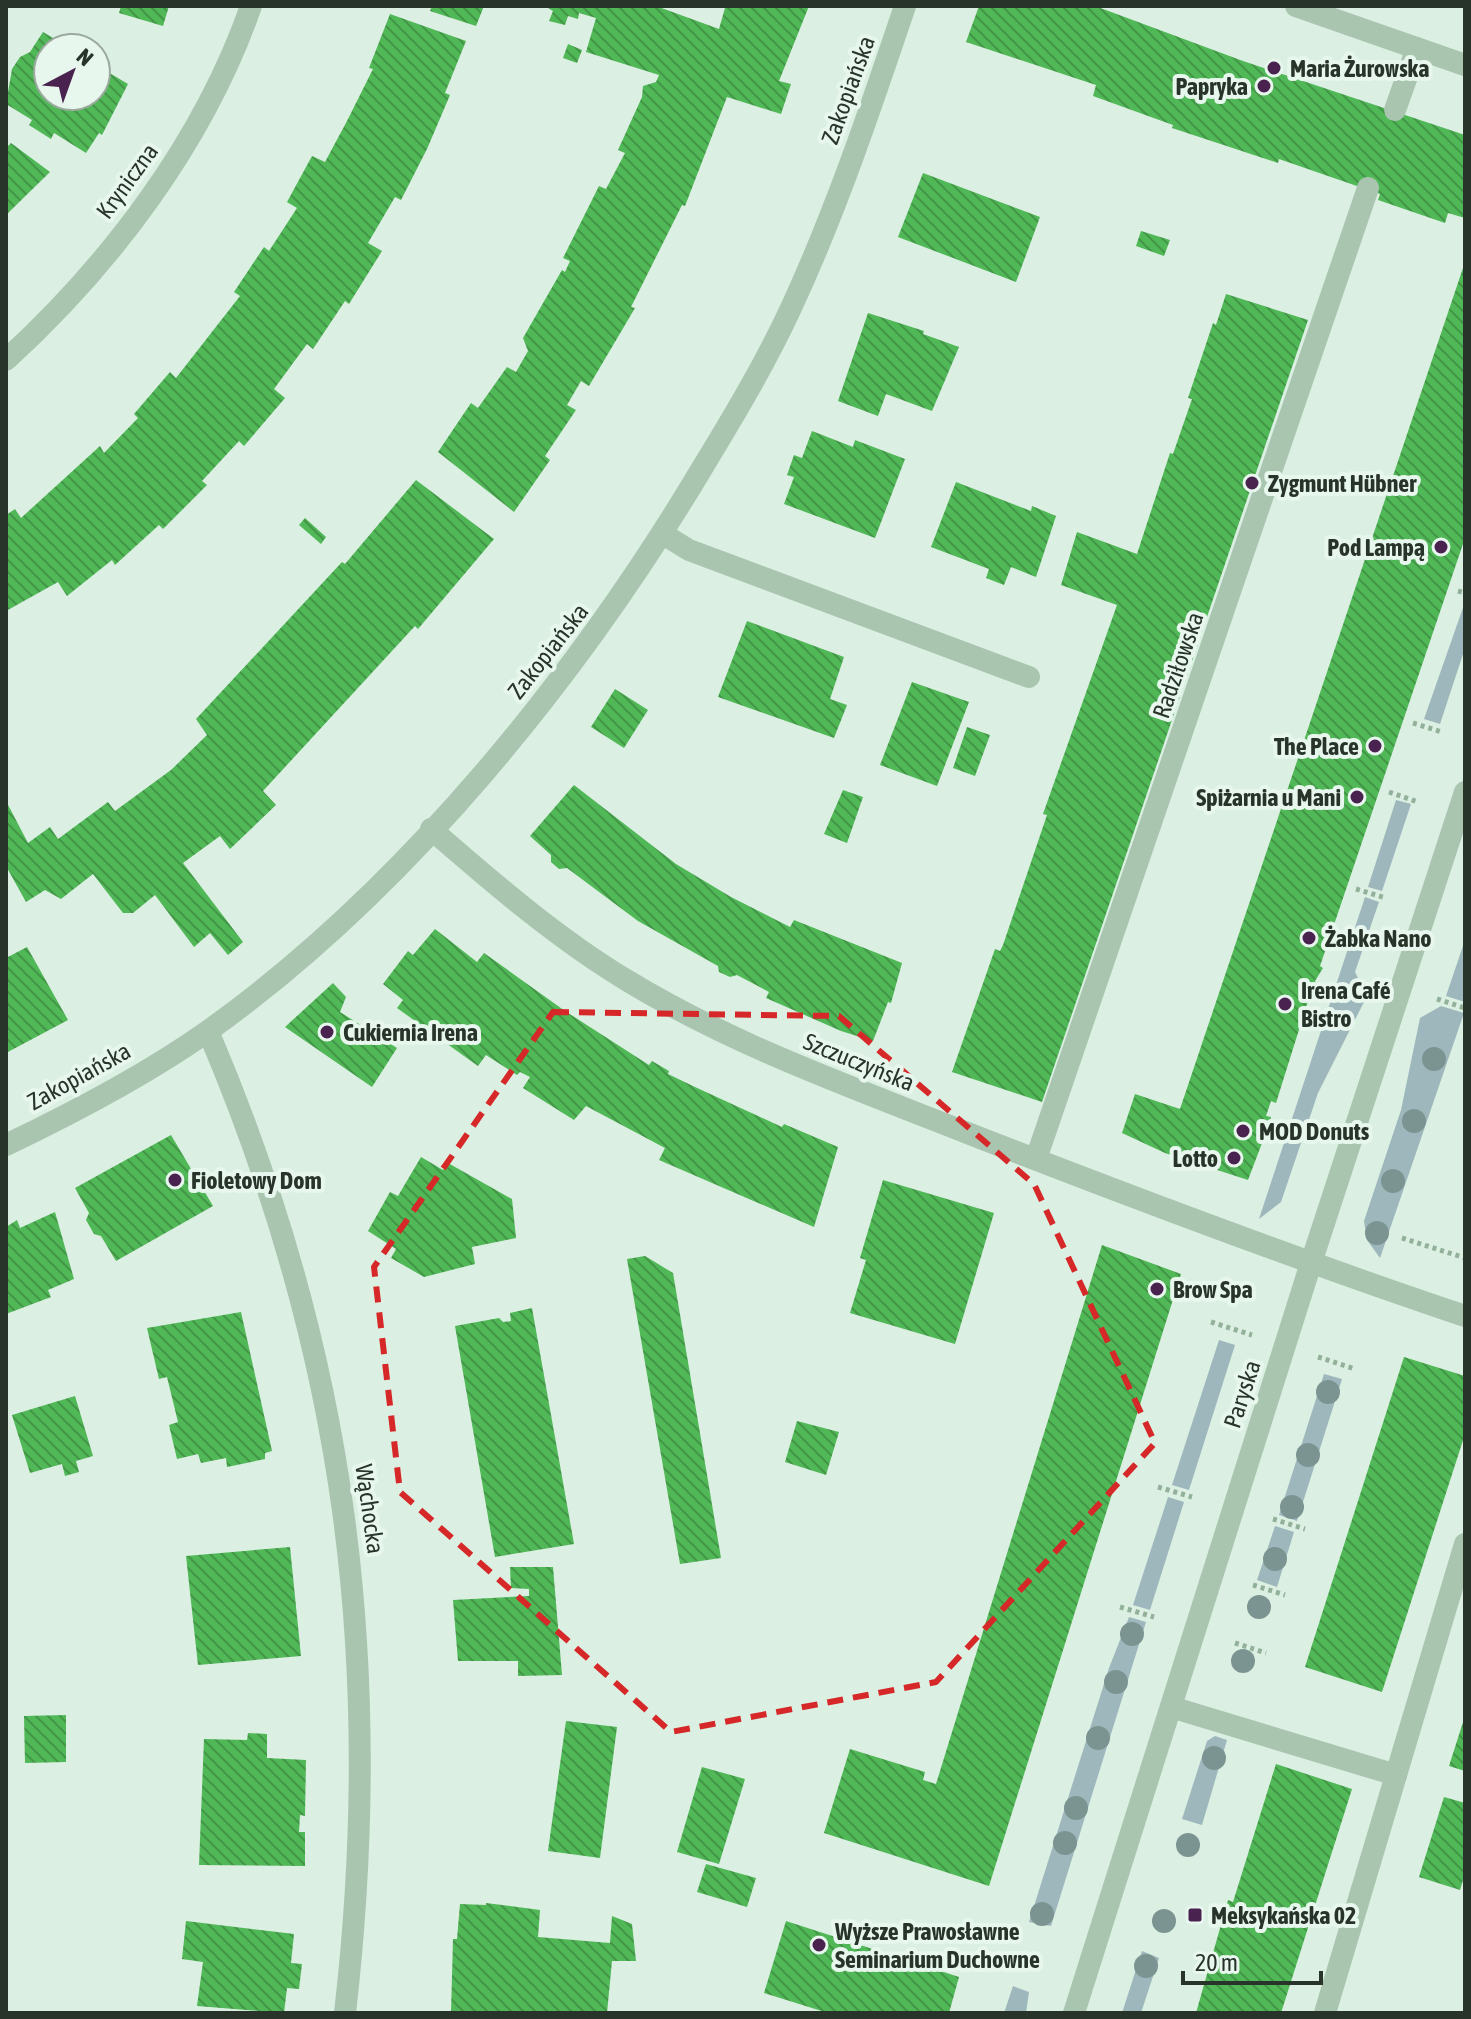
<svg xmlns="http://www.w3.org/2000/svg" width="1471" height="2019" font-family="'Asap Condensed',sans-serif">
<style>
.grass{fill:#9db7bc}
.building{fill:url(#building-back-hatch)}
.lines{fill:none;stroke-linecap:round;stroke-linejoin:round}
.path{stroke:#93b19a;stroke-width:5;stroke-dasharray:4 4;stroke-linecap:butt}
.service{stroke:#a9c5b0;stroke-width:22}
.minor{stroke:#a9c5b0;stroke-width:22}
.tertiary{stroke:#a9c5b0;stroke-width:22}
.tree{fill:#7c9491}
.marked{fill:none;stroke:#d62828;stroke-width:6;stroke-dasharray:16 10;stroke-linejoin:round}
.poi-dot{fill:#4a2250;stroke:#e7f7ed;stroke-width:3}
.labels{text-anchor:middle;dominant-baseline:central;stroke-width:8;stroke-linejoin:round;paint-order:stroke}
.poi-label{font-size:24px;font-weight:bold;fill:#283329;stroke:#e7f7ed;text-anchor:start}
.street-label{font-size:24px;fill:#283329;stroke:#e7f7ed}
</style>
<defs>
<pattern id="building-back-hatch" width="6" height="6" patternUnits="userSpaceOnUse" patternTransform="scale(2)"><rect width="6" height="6" fill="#50b856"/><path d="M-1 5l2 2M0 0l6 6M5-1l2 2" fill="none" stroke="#429647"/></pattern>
</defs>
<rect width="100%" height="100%" fill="#dbefe2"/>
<g class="grass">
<polygon points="1465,602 1465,648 1440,724 1424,719"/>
<polygon points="1396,800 1411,804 1382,891 1368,887"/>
<polygon points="1365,897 1379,902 1355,972 1367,996 1318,1093 1281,1202 1259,1219"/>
<polygon points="1465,940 1465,1002 1446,996"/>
<polygon points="1441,1006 1464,1013 1380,1258 1367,1240 1364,1221 1401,1110 1420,1018"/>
<polygon points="1219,1340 1235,1345 1189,1490 1172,1485"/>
<polygon points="1324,1374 1342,1379 1297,1521 1279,1515"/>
<polygon points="1168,1497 1184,1502 1150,1610 1133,1605"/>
<polygon points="1275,1526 1294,1532 1277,1587 1257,1580"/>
<polygon points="1129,1617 1146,1622 1051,1926 1029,1922 1109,1668"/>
<polygon points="1215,1736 1227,1740 1202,1825 1182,1819 1207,1741"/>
<polygon points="1142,1951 1159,1958 1141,2013 1122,2013"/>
<polygon points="1013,1986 1029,1992 1026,2013 1004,2013"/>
</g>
<g class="building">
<polygon points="121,6 169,6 163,26 119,13"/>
<polygon points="432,6 484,6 476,26 430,11"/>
<polygon points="545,6 656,6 719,29 725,8 720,6 809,6 779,81 791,84 781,114 727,97 685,206 682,205 631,307 635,308 589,386 581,381 567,405 576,410 545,456 550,460 514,512 438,452 471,403 478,408 507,367 516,372 528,351 523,338 562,270 565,272 570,261 563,258 599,186 606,189 625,153 618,150 642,97 643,86 656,82 659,75 586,52 596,18 579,13 578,19 568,16 565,25 549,21 553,11"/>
<polygon points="979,6 1095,6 1243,61 1465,135 1465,218 1448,213 1445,223 1378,200 1380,194 1279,159 1278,163 1172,128 1173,125 1093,96 1096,85 966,42"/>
<polygon points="390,14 466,41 445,93 450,95 427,149 401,200 395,197 368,243 382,251 349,304 345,301 313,349 307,344 274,389 285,398 244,446 239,441 202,481 207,485 163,529 159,525 115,565 112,560 67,596 58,582 6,611 6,515 15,509 21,518 100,446 104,453 138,418 134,414 170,372 176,378 240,296 234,292 264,247 269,251 297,208 287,202 312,156 325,162 347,121 373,69 369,68"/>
<polygon points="43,32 70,48 48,48 48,96 96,96 96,65 128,84 102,135 99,133 86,153 54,133 51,139 29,125 32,120 6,104 12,69 20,57 30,52"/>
<polygon points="568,44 582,50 577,63 563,58"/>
<polygon points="11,143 50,172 6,215 6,148"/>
<polygon points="923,173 1040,217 1016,282 898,237"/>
<polygon points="1141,231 1170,240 1164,256 1136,246"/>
<polygon points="1465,262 1465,538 1320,966 1323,968 1315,981 1317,986 1313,985 1276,1103 1271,1101 1266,1116 1271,1117 1270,1122 1248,1180 1165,1153 1122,1133 1135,1094 1180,1109"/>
<polygon points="1226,294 1308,320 1042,1102 952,1072 995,949 1000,951 1003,945 1047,815 1043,814 1117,605 1061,585 1077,532 1137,554 1170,453 1173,454 1192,399 1188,398 1213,323 1216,325"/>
<polygon points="868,313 924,331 923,334 959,347 932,411 886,394 878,416 838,401"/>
<polygon points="812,431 853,447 855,440 905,459 875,538 784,504 794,477 787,475 794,455 802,458"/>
<polygon points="416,480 494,539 418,629 415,626 263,791 276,805 230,849 220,836 183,863 243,942 228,955 210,933 194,947 155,895 133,913 123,913 93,874 61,899 45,890 26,902 6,866 6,801 28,843 50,827 58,839 108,802 115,811 171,770 207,735 196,719 342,562 345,564"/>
<polygon points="956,482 1031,511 1032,506 1056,516 1036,577 1011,567 1004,585 986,578 989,569 931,547"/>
<polygon points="305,518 326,537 321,544 299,525"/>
<polygon points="747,621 844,657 830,699 847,705 834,738 718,697"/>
<polygon points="912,682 969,702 937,786 880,765"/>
<polygon points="615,689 648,710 624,748 591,727"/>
<polygon points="967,727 990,735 975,776 953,768"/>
<polygon points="574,785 676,864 731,897 790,927 794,920 902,963 891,1003 888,1002 873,1041 841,1031 766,998 769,992 737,975 730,977 719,972 718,966 638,921 567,868 559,869 551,862 551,855 530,836"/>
<polygon points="843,790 863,797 847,843 824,834"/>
<polygon points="435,929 477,962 484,953 565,1011 649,1065 652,1061 669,1071 668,1074 695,1087 782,1127 784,1124 838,1147 814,1227 659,1160 665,1148 586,1106 574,1120 523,1088 530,1077 520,1072 517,1075 486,1055 478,1066 397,1008 403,1000 383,984 408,951 413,955"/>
<polygon points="27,947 68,1020 6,1053 6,958"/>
<polygon points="333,983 346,997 340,1012 397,1048 372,1087 285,1027"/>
<polygon points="171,1135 213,1206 116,1261 101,1236 94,1234 86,1220 89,1213 75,1188"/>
<polygon points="421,1157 443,1170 448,1163 512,1199 516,1238 472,1247 475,1264 424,1277 391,1258 396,1249 368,1231 390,1192 398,1196"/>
<polygon points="883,1180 994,1213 955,1344 850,1313 866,1260 860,1258"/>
<polygon points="55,1212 74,1279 48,1290 51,1297 6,1314 6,1227 17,1220 20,1228"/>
<polygon points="1102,1245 1181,1274 989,1886 824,1833 850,1749 925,1772 923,1780 936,1784"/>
<polygon points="645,1256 673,1273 721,1558 680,1564 627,1259"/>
<polygon points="532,1308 574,1544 495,1557 455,1326 499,1318 503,1322 511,1321 510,1313"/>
<polygon points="241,1312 272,1451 265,1453 265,1459 227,1467 226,1458 201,1463 198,1454 177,1459 169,1425 178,1422 167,1377 159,1379 147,1328"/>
<polygon points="1404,1357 1465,1376 1465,1434 1382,1692 1305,1667"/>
<polygon points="75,1396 93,1456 76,1461 79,1472 65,1476 62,1464 30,1473 12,1415"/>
<polygon points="797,1421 839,1432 826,1475 785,1462"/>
<polygon points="290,1547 301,1656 198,1665 186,1556"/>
<polygon points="510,1567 553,1567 562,1675 518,1676 518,1661 458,1661 453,1600 529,1596 529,1589 511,1588"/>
<polygon points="66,1715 66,1762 25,1763 24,1716"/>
<polygon points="1464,1719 1465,1719 1465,1771 1449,1766"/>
<polygon points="566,1721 617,1727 600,1858 548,1851"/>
<polygon points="248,1733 267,1734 267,1758 306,1760 305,1816 300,1815 299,1832 305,1832 305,1866 199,1865 204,1739 247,1740"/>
<polygon points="1276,1764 1352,1789 1281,2013 1196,2013 1228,1900 1233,1902"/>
<polygon points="702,1767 745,1779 719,1864 677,1852"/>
<polygon points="1444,1797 1465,1803 1465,1874 1460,1890 1419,1877"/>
<polygon points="706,1864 756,1878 747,1907 697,1892"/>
<polygon points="486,1903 540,1910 538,1937 610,1943 612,1916 632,1924 636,1961 612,1961 607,2013 451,2013 453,1939 457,1939 460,1904 486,1905"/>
<polygon points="186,1921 294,1934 291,1963 302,1964 299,1989 287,1988 284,2013 197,2006 203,1962 182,1959"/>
<polygon points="786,1921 959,1977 949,2013 828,2013 764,1993"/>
</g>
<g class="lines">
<g class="path">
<polyline points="1458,591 1465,593"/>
<polyline points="1413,723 1442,732"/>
<polyline points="1389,792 1418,802"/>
<polyline points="1356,889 1386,898"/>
<polyline points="1437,999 1465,1008"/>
<polyline points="1402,1238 1465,1258"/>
<polyline points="1211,1322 1252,1335"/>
<polyline points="1318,1357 1355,1369"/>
<polyline points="1158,1487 1192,1497"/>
<polyline points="1273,1519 1305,1529"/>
<polyline points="1253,1585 1285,1595"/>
<polyline points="1120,1607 1154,1617"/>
<polyline points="1235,1643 1266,1653"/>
</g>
<g class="service">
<polyline points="1395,110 1417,48"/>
<polyline points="1036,1159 1368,188"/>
<polyline points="1171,1707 1396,1775"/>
<polyline points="1325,2013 1465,1544"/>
</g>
<g class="minor">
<path d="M6,360C111,264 204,141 251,6"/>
<polyline points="663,534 689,550 1029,677"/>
<path d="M431,829C493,883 558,939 628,981C735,1046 854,1088 970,1134C1134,1198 1298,1260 1465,1316"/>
<path d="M208,1031C346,1354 385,1665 345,2013"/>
<path d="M6,1145C75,1112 146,1075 208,1031C407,889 580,673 704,465C735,414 766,362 791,308C836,211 871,107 905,6"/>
</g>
<g class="tertiary">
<polyline points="1296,6 1465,65"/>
<polyline points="1074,2013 1311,1263 1465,792"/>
</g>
</g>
<g class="tree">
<circle cx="1434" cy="1059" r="12"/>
<circle cx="1414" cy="1121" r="12"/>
<circle cx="1393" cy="1181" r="12"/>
<circle cx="1377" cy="1233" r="12"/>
<circle cx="1328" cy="1392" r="12"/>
<circle cx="1308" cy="1455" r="12"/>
<circle cx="1292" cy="1507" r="12"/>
<circle cx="1275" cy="1559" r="12"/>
<circle cx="1259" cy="1607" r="12"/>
<circle cx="1132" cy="1634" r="12"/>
<circle cx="1243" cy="1661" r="12"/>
<circle cx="1116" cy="1682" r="12"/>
<circle cx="1098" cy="1738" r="12"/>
<circle cx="1214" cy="1758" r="12"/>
<circle cx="1076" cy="1808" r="12"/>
<circle cx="1065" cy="1843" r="12"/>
<circle cx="1188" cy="1845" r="12"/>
<circle cx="1042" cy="1914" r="12"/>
<circle cx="1164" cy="1921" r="12"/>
<circle cx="1146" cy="1966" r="12"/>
</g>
<path class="marked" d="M553,1012L839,1016L1034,1184L1155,1443L936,1682L671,1732L400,1492L374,1267Z"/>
<g class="poi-dot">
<circle cx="1274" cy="68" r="8"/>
<circle cx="1264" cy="86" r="8"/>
<circle cx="1252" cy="483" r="8"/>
<circle cx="1441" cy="547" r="8"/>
<circle cx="1375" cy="746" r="8"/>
<circle cx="1357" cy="797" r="8"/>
<circle cx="1309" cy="938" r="8"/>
<circle cx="1285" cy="1004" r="8"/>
<circle cx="327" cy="1032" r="8"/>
<circle cx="1243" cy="1131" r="8"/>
<circle cx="1234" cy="1158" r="8"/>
<circle cx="175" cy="1180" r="8"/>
<circle cx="1157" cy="1289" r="8"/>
<rect x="1187" y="1907" width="16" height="16" rx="4"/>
<circle cx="819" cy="1945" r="8"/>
</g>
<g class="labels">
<g class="poi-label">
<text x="1290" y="68">Maria Żurowska</text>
<text x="1248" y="86" text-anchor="end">Papryka</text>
<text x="1268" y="483">Zygmunt Hübner</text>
<text x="1425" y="547" text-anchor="end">Pod Lampą</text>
<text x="1359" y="746" text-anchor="end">The Place</text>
<text x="1341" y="797" text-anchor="end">Spiżarnia u Mani</text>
<text x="1325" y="938">Żabka Nano</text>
<text x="1301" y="990">Irena Café<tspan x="1301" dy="28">Bistro</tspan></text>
<text x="343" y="1032">Cukiernia Irena</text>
<text x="1259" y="1131">MOD Donuts</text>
<text x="1218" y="1158" text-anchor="end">Lotto</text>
<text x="191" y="1180">Fioletowy Dom</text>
<text x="1173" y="1289">Brow Spa</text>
<text x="1211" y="1915">Meksykańska 02</text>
<text x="835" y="1931">Wyższe Prawosławne<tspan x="835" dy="28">Seminarium Duchowne</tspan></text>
</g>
<g class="street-label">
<text transform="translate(848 90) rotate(-70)">Zakopiańska</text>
<text transform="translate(127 181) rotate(-54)">Kryniczna</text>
<text transform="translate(548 651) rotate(-52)">Zakopiańska</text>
<text transform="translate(1178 665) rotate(-71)">Radziłowska</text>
<text transform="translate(859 1062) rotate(22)">Szczuczyńska</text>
<text transform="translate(79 1076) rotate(-29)">Zakopiańska</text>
<text transform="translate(1242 1394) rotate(-72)">Paryska</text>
<text transform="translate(370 1509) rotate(82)">Wąchocka</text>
</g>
</g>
<rect width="1471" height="2019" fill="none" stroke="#283329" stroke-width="16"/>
<g transform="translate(72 72) rotate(41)"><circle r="38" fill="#e7f7ed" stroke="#9ba99f" stroke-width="2"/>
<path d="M0-6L14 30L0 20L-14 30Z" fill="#4a2250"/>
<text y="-12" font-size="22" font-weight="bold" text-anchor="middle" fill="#283329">N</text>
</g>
<path d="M1183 1971v12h138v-12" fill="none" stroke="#283329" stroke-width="4"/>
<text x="1195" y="1971" font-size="24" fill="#283329" stroke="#e7f7ed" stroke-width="6" paint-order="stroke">20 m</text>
</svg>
